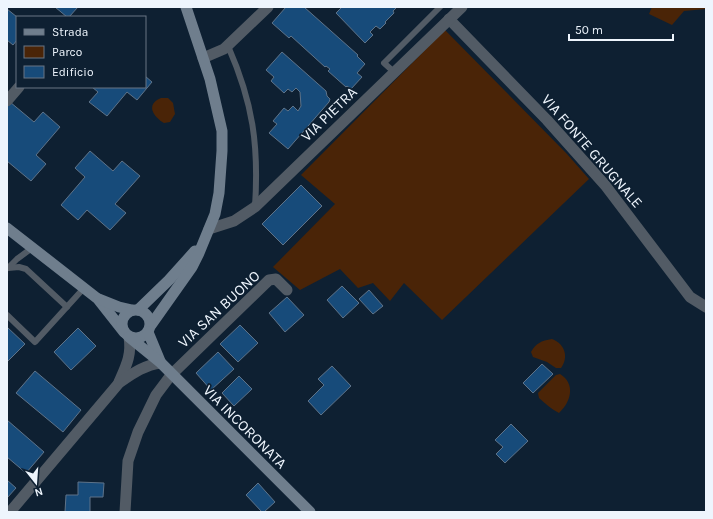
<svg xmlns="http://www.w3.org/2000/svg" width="713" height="519" font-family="Karla,sans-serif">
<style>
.green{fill:#4a2407}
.building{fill:#174b7a;stroke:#5e7389}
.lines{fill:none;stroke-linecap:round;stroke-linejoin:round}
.service{stroke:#525b65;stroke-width:6}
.minor{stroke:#525b65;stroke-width:11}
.secondary{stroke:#6f7e8d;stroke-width:11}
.labels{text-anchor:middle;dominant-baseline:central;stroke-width:3.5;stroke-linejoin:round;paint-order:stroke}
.street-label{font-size:15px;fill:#eef5fd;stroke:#0e2032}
</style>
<rect width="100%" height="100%" fill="#0e2032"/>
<g class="green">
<polygon points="652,7 706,7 706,9 684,11 672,25 649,14"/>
<polygon points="445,30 567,154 589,179 442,320 404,283 390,301 373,283 358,288 340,269 300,290 273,267 335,204 301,175"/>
<path d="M161,98H168L173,103L175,114L170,122L164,123C152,116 146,104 161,98Z"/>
<path d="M552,339C565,344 569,357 561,368H556L547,362L533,357L531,352C536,343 541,341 552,339Z"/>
<path d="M560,374C576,384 571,402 559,413C551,409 545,403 539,398L538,393L556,375Z"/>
</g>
<g class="building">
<polygon points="55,7 78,7 69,17 67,17"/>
<polygon points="286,7 304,7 358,55 357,56 365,64 357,73 362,77 351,89 347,86 346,87 328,71 330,69 326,66 325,67 291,36 289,38 272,23"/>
<polygon points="342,7 397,7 393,11 394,13 385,22 386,23 380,29 376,26 370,32 373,35 365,43 336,13"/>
<polygon points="7,9 17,17 17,40 13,45 7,40"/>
<polygon points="282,52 326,91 327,96 330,99 329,102 288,149 269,133 277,124 273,121 284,108 288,111 293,106 298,111 301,106 300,92 296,88 292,92 288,89 284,93 271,81 274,77 266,70"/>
<polygon points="145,76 152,82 137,100 127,92 107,116 89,102 98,92 92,87 145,87"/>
<polygon points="10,102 34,122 43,112 60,127 36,155 46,164 31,181 7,161 7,106"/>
<polygon points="90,151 113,171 122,161 140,176 115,204 126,213 110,230 87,210 78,220 61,205 85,177 75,168"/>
<polygon points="301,185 322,206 283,245 262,224"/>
<polygon points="342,286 359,303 343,318 327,300"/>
<polygon points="369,290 383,306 373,314 359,299"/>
<polygon points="287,297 304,315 285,332 269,313"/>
<polygon points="240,325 258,343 238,362 220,344"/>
<polygon points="7,327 25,344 7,362"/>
<polygon points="78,328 96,346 71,370 54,352"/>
<polygon points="218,352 234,369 211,390 196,373"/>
<polygon points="542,364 553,374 533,393 523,383"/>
<polygon points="332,366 351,386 321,415 308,401 324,385 318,379"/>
<polygon points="35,371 81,410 63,432 16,393"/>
<polygon points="239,376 252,389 234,406 222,393"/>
<polygon points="7,420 44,452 26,473 7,457"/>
<polygon points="511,424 528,441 505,463 496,454 503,447 495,440"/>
<polygon points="7,480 16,488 7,498"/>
<polygon points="78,482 104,483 103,497 90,497 90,512 65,512 66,495 78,495"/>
<polygon points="258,483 275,502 264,512 262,512 246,495"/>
</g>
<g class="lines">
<g class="service">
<path d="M228,46C253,103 259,145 255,207"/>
<polyline points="394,72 384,63 440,7"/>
<polyline points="8,268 19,267 26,269 67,307"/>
<polyline points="8,268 17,259 32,248"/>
<polyline points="7,315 35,342 84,288"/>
</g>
<g class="minor">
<polyline points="449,19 547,120 605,185 690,297 706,307"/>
<polyline points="203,58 224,49 268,7"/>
<polyline points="7,101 19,87"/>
<polyline points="209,229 234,221 255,207 462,7"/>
<path d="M119,382C126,366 132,355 129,337"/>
<path d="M10,512L119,383C132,374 144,365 161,363"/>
<polyline points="125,512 128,461 138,432 156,395 171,375 269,280 276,279 287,290"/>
</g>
<g class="secondary">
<polyline points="7,228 98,299 124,332"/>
<polyline points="99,299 119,307 132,310"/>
<circle cx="136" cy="324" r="14"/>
<polyline points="138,310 169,280 195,251"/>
<polyline points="151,325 192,267 199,253 215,214 219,193 222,151 222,131 210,79 186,7"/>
<polyline points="148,332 160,361"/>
<polyline points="129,337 161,363 310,512"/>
</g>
</g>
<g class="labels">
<g class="street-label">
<text transform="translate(329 114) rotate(-44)">VIA PIETRA</text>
<text transform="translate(592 151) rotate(49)">VIA FONTE GRUGNALE</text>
<text transform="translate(219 309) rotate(-43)">VIA SAN BUONO</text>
<text transform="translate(245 427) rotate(45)">VIA INCORONATA</text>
</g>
</g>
<rect width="713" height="519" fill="none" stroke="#eef5fd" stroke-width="16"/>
<rect x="16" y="16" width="130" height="72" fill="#0e2032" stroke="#687583"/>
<rect x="24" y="29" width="20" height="6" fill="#6f7e8d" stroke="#687583"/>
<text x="52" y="36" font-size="12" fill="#eef5fd">Strada</text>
<rect x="24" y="46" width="20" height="12" fill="#4a2407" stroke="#687583"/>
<text x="52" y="56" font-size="12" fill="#eef5fd">Parco</text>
<rect x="24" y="66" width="20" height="12" fill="#174b7a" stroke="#687583"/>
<text x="52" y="76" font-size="12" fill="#eef5fd">Edificio</text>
<g transform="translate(36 483) rotate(163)" stroke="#0e2032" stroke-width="3" paint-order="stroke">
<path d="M0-3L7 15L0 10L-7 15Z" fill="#eef5fd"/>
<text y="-6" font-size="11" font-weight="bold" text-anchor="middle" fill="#eef5fd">N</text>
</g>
<path d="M569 34v6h104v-6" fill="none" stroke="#eef5fd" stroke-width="2"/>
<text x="575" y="34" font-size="12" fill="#eef5fd" stroke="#0e2032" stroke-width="3" paint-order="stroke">50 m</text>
</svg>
